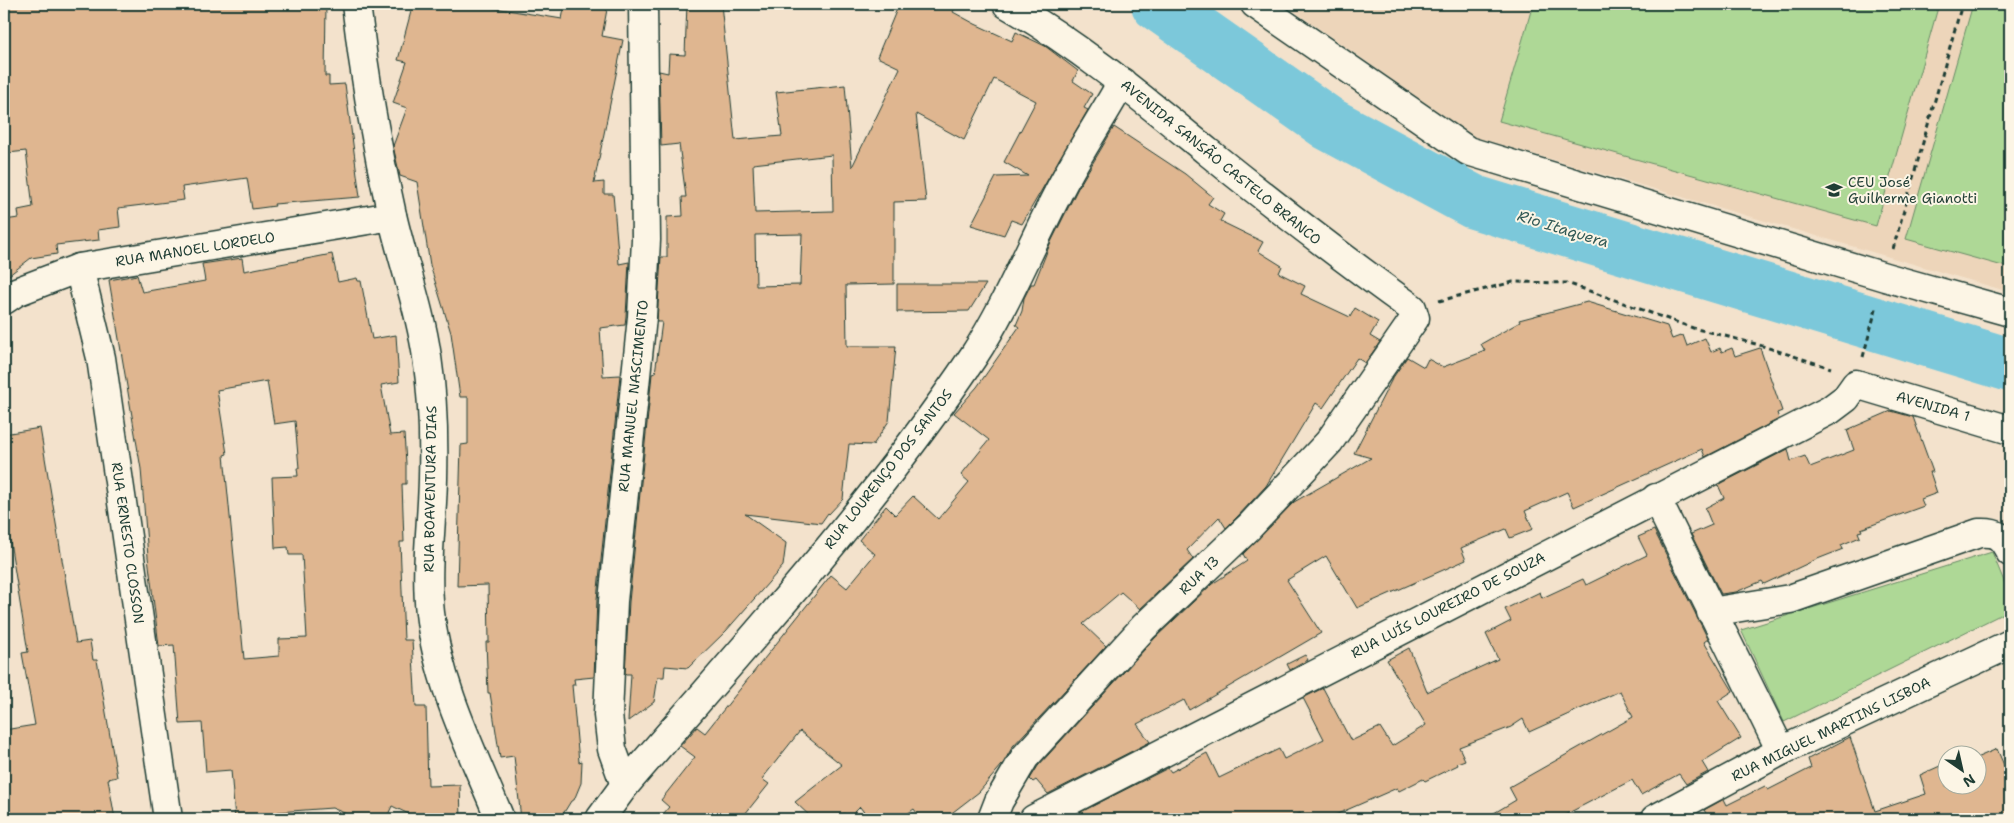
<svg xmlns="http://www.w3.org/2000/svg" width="2014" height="823" font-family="'Shantell Sans',sans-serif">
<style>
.built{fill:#edd5ba}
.green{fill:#aed896;stroke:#668a65}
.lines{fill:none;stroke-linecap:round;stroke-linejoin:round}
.river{stroke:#7bc8da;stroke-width:54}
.building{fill:#dfb690;stroke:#1f3d34;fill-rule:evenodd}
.minor-casing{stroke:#1f3d34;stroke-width:31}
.path{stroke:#1f3d34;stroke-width:3;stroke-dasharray:5 4;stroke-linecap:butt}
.minor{stroke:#fcf5e5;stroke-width:28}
.labels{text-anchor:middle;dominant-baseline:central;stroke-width:4;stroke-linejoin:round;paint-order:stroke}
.street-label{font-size:14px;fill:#1f3d34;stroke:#fcf5e5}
.poi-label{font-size:14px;fill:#1f3d34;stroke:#fcf5e5;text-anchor:start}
.water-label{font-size:15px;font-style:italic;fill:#315955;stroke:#fcf5e5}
</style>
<rect width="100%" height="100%" fill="#f3e2cc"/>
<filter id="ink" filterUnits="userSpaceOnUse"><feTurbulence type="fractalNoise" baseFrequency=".02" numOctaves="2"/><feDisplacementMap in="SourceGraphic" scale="10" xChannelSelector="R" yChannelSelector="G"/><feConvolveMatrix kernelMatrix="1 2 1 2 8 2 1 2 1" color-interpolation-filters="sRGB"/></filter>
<g filter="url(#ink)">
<polygon class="built" points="1284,4 2010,4 2010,292 1475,137"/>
<g class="green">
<polygon points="1533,4 1939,4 1876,226 1499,121"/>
<polygon points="1973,4 2010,4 2010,268 1906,239"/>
<polygon points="1992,552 2010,596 2010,610 1784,722 1741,630"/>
</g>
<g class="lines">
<polyline class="river" points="1158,4 1329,124 1474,202 2010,365"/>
</g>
<g class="building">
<polygon points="4,4 326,4 325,76 329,76 329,85 345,84 360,197 274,204 275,206 252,209 247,178 182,187 184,200 118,208 120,227 98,230 99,240 56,245 57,254 31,258 4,279 4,220 19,218 18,210 33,207 26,151 8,153 4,130"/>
<polygon points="413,4 470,4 562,19 565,4 608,4 602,36 623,40 594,183 604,182 604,194 613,194 619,264 629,262 626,316 625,325 600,328 603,376 620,375 597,599 594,677 574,679 575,685 572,685 579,762 582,761 581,783 574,800 571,801 560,819 521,819 514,756 500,758 490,693 488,693 486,642 489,642 488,585 457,586 461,445 468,444 468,397 460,397 451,333 430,265 417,182 400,176 393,146 407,108 393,103 407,62 398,60"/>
<path d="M687,4H721L735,140L782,136L776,92L845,85L852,167L900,68L877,57L899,4H957L953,12L975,24L1012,41L1016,32L1045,46L1078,71L1073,81L1092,94L1084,108L1088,110L1022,224L1011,220L1004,235L971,225L996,177L1028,176L1004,162L1036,101L994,79L964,140L916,114L926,201L894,202V284L846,285L847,346H896L889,421L873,445L849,444L843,499L829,514L828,513L821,523L745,514L786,543L783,566L726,631L688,668L665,666L664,677H658L654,702L628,721L631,674H625L629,602L652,374L655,373L662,322H657L661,257H667V217L683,216L682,197H686L679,144L661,146L659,71L668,73L669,54L685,55ZM832,155L833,211L755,213L753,164ZM802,234L800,285L756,286L755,235Z"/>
<polygon points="1114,127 1185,174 1213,197 1208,204 1224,214 1220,221 1263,242 1258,251 1282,266 1279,273 1305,286 1301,294 1350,317 1355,308 1378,322 1370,336 1380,342 1365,363 1357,358 1323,408 1316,403 1266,486 1238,516 1226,528 1219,517 1187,550 1193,559 1140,609 1121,592 1083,624 1106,646 1013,746 1002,765 979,792 944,819 921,819 914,809 900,819 869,819 860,807 849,818 844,813 839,819 813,819 795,802 842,765 800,731 762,779 769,784 741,819 659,819 669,807 661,800 695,757 680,746 697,727 705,733 831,575 847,588 875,554 859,540 886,506 895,515 913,496 938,519 969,482 961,475 989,440 954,413 977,387 1019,327 1016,325 1022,311 1024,298 1031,284 1034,284 1050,244 1078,188"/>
<path d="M332,254L338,282L357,278L358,281H361L372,339L396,335L399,382L381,385L390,435L404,434L406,463V484H402L404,542H400L404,640H412L416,707H426L428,786L460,785L461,819H419L392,806L386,819H359L332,808L278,812V819H235L231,770L206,772L202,723L180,724L174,645L159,646L148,557L141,469L109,280L137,275L142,292L205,281L202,264L242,258L244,271ZM267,381L274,424L295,421L299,468H297L298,476L272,477L275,548L288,547L289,555H302L307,638L279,639V656L244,659L224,455L227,454L217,390Z"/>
<polygon points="897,284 986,284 969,311 897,312"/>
<polygon points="1587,302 1667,326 1672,339 1683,335 1687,346 1705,338 1711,352 1720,348 1722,352 1732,348 1735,356 1760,348 1782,411 1777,413 1779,419 1705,457 1702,449 1574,507 1567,492 1525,511 1533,529 1510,538 1506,529 1461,548 1466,560 1357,608 1326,556 1287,580 1321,633 1189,710 1184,700 1137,724 1150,742 1048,794 1036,780 1033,782 1030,779 1038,766 1155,638 1212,584 1247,561 1243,554 1294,502 1371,458 1354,453 1392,379 1407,357 1424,367 1428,359 1443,367 1485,351 1481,344 1520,322 1519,320"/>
<polygon points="1891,411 1913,417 1933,472 1930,472 1937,493 1921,499 1924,506 1861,529 1862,531 1858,532 1860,537 1841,545 1843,549 1815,560 1764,584 1762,581 1736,592 1721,594 1691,534 1712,525 1705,508 1724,498 1718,485 1788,449 1791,461 1805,456 1810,467 1854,450 1847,430"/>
<polygon points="40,428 76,643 90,641 93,660 97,660 117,777 108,779 115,819 4,819 4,730 35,725 22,653 28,652 4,505 4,434"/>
<polygon points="1654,530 1708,639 1704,642 1733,691 1718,701 1741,738 1702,762 1708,772 1686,784 1679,774 1641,795 1632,780 1557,819 1484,819 1516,800 1509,787 1633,717 1620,691 1529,732 1523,719 1511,727 1459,747 1465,760 1457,763 1458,765 1425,781 1423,779 1399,791 1397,788 1326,819 1303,819 1300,813 1288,819 1069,818 1168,768 1171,772 1207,753 1219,778 1279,749 1284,759 1324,739 1303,698 1323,688 1351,741 1380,727 1392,746 1426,725 1387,660 1409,648 1427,692 1498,659 1486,634 1511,621 1505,609 1540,592 1542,598 1583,579 1586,585 1647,555 1638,537"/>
<polygon points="1305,655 1308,660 1290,670 1287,664"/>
<polygon points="1850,737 1875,811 1926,794 1920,775 1940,766 1943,773 1946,772 1946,786 1976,786 1976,758 1997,749 2010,779 2010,819 1699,819 1707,815 1704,810 1724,799 1727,805 1765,786 1768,790 1811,768 1808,759"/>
</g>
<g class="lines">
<g class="minor-casing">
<g id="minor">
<path d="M356,4C364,74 376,145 392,215C403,263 420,308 427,357C433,397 434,439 433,479C432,524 425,568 430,613C438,685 473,753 500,819"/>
<polyline points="1255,4 1468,151 1885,277 2010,312"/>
<polyline points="79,268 101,358 168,819"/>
<polyline points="4,300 16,292 79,268 392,216"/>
<polyline points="1656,498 1781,751"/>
<path d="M1711,612L1790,599L1979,533C1997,532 2002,536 2010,552"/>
<polyline points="625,785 612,749 608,715 613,601 642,317 646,240 643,4"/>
<path d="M600,819L625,785C745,646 870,510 973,357C1006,307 1029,249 1057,195C1076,156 1101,120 1122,82"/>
<path d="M992,819L999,801L1025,757L1144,627L1249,527L1329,442L1415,318L1412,308C1342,258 1275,206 1208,152C1143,99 1080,46 1007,4"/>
<polyline points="1034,819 1830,410 1846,398 1856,384 2010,430"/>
<polyline points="1655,819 1781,751 2010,644"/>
</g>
</g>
<g class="path">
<polyline points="1893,249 1962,4"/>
<polyline points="1439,301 1513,282 1567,283 1693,328 1756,344 1831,368"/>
<polyline points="1863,357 1877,305"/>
</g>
<use href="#minor" class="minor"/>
</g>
</g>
<defs>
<g id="school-bare" transform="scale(1.35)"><path d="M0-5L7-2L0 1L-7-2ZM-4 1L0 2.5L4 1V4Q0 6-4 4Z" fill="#1f3d34" stroke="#fcf5e5" stroke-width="2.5" paint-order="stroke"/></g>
</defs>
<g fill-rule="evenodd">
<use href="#school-bare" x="1834" y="190"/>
</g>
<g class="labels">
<g class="street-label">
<text transform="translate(1221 162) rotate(39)">AVENIDA SANSÃO CASTELO BRANCO</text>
<text transform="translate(195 249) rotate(-9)">RUA MANOEL LORDELO</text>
<text transform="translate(633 396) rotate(-84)">RUA MANUEL NASCIMENTO</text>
<text transform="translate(1933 406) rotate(16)">AVENIDA 1</text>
<text transform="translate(888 469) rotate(-52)">RUA LOURENÇO DOS SANTOS</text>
<text transform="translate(430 489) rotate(-89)">RUA BOAVENTURA DIAS</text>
<text transform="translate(128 543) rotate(82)">RUA ERNESTO CLOSSON</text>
<text transform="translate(1199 575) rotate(-44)">RUA 13</text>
<text transform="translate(1448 605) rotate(-27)">RUA LUÍS LOUREIRO DE SOUZA</text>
<text transform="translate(1831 729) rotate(-26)">RUA MIGUEL MARTINS LISBOA</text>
</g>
<g class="poi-label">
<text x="1848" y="182">CEU José<tspan x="1848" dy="16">Guilherme Gianotti</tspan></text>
</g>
<g class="water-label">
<text transform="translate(1563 229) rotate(17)">Rio Itaquera</text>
</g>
</g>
<rect width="2014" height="823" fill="none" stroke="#fcf5e5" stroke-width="20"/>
<rect x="10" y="10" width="1994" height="803" fill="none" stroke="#1f3d34" stroke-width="2" filter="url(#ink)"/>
<g transform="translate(1962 770) rotate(146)"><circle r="24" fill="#fcf5e5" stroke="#a4ab9e"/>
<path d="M0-4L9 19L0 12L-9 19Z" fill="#1f3d34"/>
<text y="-8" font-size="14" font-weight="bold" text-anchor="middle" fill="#1f3d34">N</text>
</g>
</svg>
